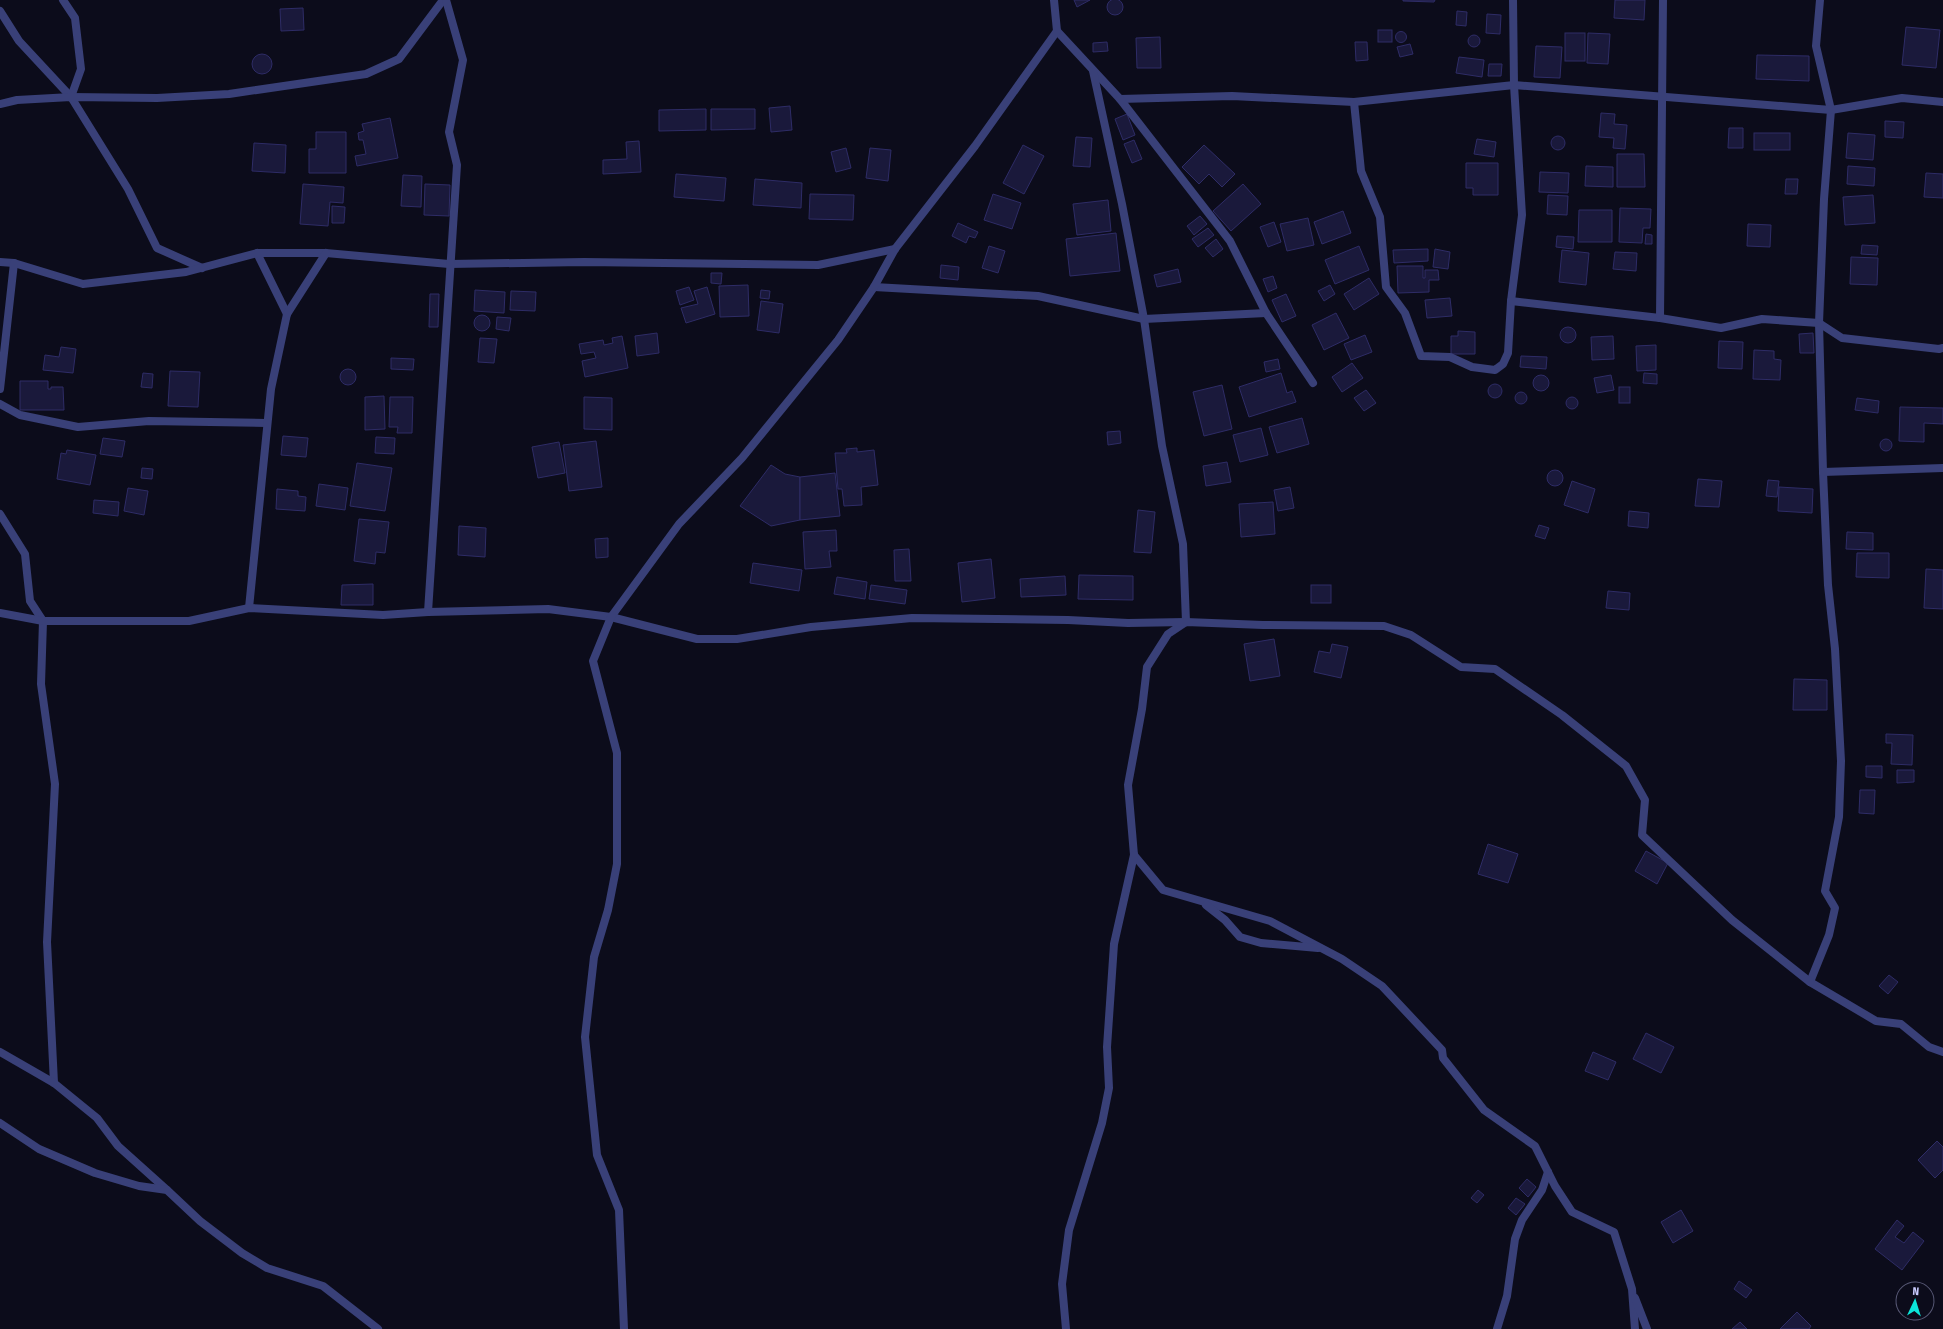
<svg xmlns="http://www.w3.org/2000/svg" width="1943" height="1329" font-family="'Fira Sans Condensed',sans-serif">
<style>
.building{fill:#1a193b;stroke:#2e2c66}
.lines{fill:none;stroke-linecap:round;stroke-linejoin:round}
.street{stroke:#394078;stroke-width:8}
</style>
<rect width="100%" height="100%" fill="#0c0c1b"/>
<g class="building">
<circle cx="1115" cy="7" r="8"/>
<polygon points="1074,0 1090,0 1077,7"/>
<polygon points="1403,0 1435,0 1434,2 1403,1"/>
<polygon points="1615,0 1645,0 1644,20 1614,18"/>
<polygon points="303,8 304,30 281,31 280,9"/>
<polygon points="1457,11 1467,12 1466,26 1456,25"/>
<polygon points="1487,14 1501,15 1500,34 1486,33"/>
<polygon points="1906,27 1940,30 1936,68 1902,65"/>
<rect x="1378" y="30" width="14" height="12"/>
<circle cx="1401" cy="37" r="5.5"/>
<rect x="1565" y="33" width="20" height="28"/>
<polygon points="1588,33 1610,34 1608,64 1587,63"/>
<circle cx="1474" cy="41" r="6"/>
<polygon points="1160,37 1161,68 1137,68 1136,38"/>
<polygon points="1107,42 1108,51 1093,52 1093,43"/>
<polygon points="1355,42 1367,42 1368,60 1356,61"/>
<polygon points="1410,44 1413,54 1400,57 1397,47"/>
<polygon points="1536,46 1562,47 1560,78 1534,77"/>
<circle cx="262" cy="64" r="10"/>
<polygon points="1757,55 1809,56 1809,81 1756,79"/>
<polygon points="1459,57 1484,60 1482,77 1456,73"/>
<polygon points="1489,64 1502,64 1501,76 1488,76"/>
<polygon points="790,106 792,130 771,132 769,108"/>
<polygon points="706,109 706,130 659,131 659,110"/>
<polygon points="711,109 755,109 755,129 711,130"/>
<polygon points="1601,113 1615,114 1614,124 1627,125 1625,149 1613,148 1614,138 1599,137"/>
<polygon points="1127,114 1135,135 1123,140 1115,119"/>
<polygon points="390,118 398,158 357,166 355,156 366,154 363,140 359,140 358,133 364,131 362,124"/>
<polygon points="1885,121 1904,122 1903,138 1885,137"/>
<polygon points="1729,128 1743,128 1743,148 1728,148"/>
<polygon points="316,132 346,132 346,173 309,173 309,149 316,149"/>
<rect x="1754" y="133" width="36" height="17"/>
<polygon points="1848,133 1875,135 1873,160 1846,158"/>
<circle cx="1558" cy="143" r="7"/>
<polygon points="1076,137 1092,138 1090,167 1073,166"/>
<polygon points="1477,139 1496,142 1494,157 1474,154"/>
<polygon points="1134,140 1142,159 1132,163 1124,144"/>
<polygon points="639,141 641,172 603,174 603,160 627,159 626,142"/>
<polygon points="254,143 286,145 285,173 252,171"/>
<polygon points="1023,145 1044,156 1024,194 1003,183"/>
<polygon points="1204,145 1235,174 1222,187 1209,174 1199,184 1182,167"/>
<polygon points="846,148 851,168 836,172 831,152"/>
<polygon points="870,148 891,150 888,181 866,178"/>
<polygon points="1617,154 1644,154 1645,187 1617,187"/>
<polygon points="1466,163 1498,163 1498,195 1473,195 1473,188 1466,188"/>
<polygon points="1586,166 1613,167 1613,187 1585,186"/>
<polygon points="1848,166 1875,168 1874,186 1847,184"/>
<polygon points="1540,172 1569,173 1568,193 1539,192"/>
<polygon points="1926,173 1943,174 1943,198 1924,197"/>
<polygon points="676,174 726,178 724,201 674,197"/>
<polygon points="403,175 422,176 421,207 401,206"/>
<polygon points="755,179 802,183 801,208 753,205"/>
<polygon points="1786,179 1798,179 1797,194 1785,194"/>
<polygon points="303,184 344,187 343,203 330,202 328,226 300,224"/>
<polygon points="425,184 450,185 449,216 424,215"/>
<polygon points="1243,184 1261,204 1231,231 1213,211"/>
<polygon points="810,194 854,195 853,220 809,219"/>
<polygon points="993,194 1021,203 1012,229 984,220"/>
<polygon points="1548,195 1568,196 1567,215 1547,214"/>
<polygon points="1873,195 1875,223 1845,225 1843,197"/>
<polygon points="1108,200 1111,231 1077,235 1073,204"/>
<polygon points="332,206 345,207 344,223 332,223"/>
<polygon points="1620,208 1651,209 1650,228 1643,228 1642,243 1619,242"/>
<polygon points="1579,210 1612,210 1612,242 1578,242"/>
<polygon points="1343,211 1351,233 1322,244 1314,222"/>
<polygon points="1200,216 1207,224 1194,235 1187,226"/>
<polygon points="1308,218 1314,245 1287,251 1280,224"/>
<polygon points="1274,222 1281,242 1268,247 1260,227"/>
<polygon points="958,223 978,232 975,238 969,236 966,243 952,236"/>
<polygon points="1748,224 1771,225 1770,247 1747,246"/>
<polygon points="1208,228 1214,235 1198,247 1192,239"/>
<polygon points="1116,233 1120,271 1070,276 1066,239"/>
<polygon points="1646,234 1652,235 1652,244 1645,244"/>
<polygon points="1557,236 1574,237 1573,249 1556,247"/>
<polygon points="1216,239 1223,249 1213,257 1205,248"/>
<polygon points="1862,245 1878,246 1877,255 1861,254"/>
<polygon points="989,246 1005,251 998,273 982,268"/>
<polygon points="1359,246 1369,270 1335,284 1325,260"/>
<polygon points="1428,249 1428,261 1394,263 1393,250"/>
<polygon points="1435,249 1450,252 1448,269 1433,267"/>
<polygon points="1562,250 1589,253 1586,285 1559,282"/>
<polygon points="1615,252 1637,253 1636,271 1613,269"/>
<polygon points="1851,257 1878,258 1877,285 1850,284"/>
<polygon points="941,265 959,267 958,280 940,278"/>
<polygon points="1397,266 1423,266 1423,278 1425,278 1425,270 1438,270 1439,280 1429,280 1429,292 1398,293"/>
<polygon points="1178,269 1181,282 1157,287 1154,275"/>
<polygon points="711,273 722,273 721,284 711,283"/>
<polygon points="1273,276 1277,288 1268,292 1263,279"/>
<polygon points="1369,278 1379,294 1354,310 1344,294"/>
<polygon points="748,285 749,316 720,317 719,286"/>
<polygon points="1330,285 1335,294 1324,301 1318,291"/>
<polygon points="689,287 694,300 680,305 676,291"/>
<polygon points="707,287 715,314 686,323 681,308 698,304 694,291"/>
<polygon points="475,290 505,292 504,313 474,311"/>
<polygon points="761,290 770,291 769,299 760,298"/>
<polygon points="511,291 536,292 535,311 510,310"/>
<polygon points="430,294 439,294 438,327 429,327"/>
<polygon points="1286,294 1296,316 1282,322 1272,300"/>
<polygon points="1450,298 1452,316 1427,318 1425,300"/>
<polygon points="761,301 783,304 779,333 757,330"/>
<polygon points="1336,313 1349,338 1324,350 1312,325"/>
<circle cx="482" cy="323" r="8"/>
<polygon points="497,317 511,318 509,331 496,329"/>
<circle cx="1568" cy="335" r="8"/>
<polygon points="1458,331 1475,332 1475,354 1451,354 1451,336 1458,336"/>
<polygon points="657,333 659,353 637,356 635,336"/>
<polygon points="1813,333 1814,353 1800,353 1799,334"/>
<polygon points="1365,335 1372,352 1351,360 1344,344"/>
<polygon points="622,336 628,368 585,377 582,361 596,358 594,352 581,354 579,344 603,340 604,345 613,343 612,338"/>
<polygon points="1613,336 1614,359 1592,360 1591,337"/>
<polygon points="480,338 497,339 494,363 478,362"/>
<polygon points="1719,341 1743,342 1742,369 1718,368"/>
<polygon points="1656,345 1656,370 1637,371 1636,346"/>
<polygon points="61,347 76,349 73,373 43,370 45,355 59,357"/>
<polygon points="1754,350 1774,351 1774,359 1781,360 1780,380 1753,379"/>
<polygon points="1521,356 1547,357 1546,369 1520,367"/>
<polygon points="391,358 414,359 413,370 391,369"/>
<polygon points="1278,359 1280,369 1266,372 1264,362"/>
<polygon points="1352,363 1363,378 1342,392 1332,377"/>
<circle cx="348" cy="377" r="8"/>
<polygon points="170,371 200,372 198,407 168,406"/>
<polygon points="143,373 153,374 152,388 141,387"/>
<polygon points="1281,373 1287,393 1292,391 1296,402 1249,417 1239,387"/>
<polygon points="1644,373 1657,374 1657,384 1643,383"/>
<polygon points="1611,375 1614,390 1597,393 1594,378"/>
<circle cx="1541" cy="383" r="8"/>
<polygon points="20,381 48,381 48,389 51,389 51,387 63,387 64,410 20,410"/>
<circle cx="1495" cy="391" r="7"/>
<polygon points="1222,385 1232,429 1204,436 1193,392"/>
<rect x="1619" y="387" width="11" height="16"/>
<polygon points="1366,390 1376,403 1364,411 1354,398"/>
<circle cx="1521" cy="398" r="6"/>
<polygon points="384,396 385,429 365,430 365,397"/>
<polygon points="390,397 413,397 412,433 397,433 398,427 389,427"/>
<polygon points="584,397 612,398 612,430 584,429"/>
<circle cx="1572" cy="403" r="6"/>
<polygon points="1857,398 1879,401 1878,413 1855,410"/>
<polygon points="1900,407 1943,408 1943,424 1924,423 1924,442 1899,441"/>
<polygon points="1302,418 1309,444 1277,453 1269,427"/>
<polygon points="1261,428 1268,455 1240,462 1233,435"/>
<polygon points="1120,431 1121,443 1108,445 1107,432"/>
<polygon points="283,436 308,438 306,457 281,455"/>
<polygon points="376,437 395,438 394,454 375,453"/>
<polygon points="103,438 125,441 122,457 100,454"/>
<circle cx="1886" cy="445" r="6"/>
<polygon points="596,441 602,487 569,491 563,445"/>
<polygon points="559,442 565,473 538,478 532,447"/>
<polygon points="857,448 857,452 874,450 878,485 861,487 862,505 844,506 842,489 838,489 835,453 847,453 846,449"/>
<polygon points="67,450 96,455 90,485 57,479 61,453 66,454"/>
<polygon points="1227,462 1231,482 1206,486 1203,466"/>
<polygon points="357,463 392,468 385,511 350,506"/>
<polygon points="771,465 785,474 800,477 800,520 771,526 740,506"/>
<polygon points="142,468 153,469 152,479 141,478"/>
<circle cx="1555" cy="478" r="8"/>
<polygon points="835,473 840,516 800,520 800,477"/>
<polygon points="1698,479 1722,481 1719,507 1695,506"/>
<polygon points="1768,480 1779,481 1777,497 1766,496"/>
<polygon points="1572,481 1595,489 1588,513 1564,505"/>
<polygon points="319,484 348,488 345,510 316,506"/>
<polygon points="1290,487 1294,508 1278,511 1274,490"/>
<polygon points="1779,487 1813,489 1812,513 1778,511"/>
<polygon points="128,488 148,491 144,515 124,511"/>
<polygon points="277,489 298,491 298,496 306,497 305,511 276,509"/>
<polygon points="94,500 119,502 118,516 93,513"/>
<polygon points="1273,502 1275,534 1241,537 1239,504"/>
<polygon points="1138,510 1155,512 1151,553 1134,552"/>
<polygon points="1629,511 1649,513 1648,528 1628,526"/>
<polygon points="359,519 389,522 385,553 376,552 375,564 354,561"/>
<polygon points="1539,525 1549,528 1545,539 1535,536"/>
<polygon points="459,526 486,528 485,557 458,555"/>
<polygon points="836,530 837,551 829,551 831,567 805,569 803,532"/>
<polygon points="1847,532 1873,533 1873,550 1846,549"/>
<polygon points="608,538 608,557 596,558 595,539"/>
<polygon points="909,549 911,581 895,581 894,550"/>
<polygon points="1857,553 1889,553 1889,578 1856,577"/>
<polygon points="991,559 995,598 962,602 958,563"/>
<polygon points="753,563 802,570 799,591 750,583"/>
<polygon points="1926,569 1943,570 1943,609 1924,608"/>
<polygon points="1079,575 1133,576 1133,600 1078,599"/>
<polygon points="1065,576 1066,595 1021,597 1020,579"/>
<polygon points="837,577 867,582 865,599 834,594"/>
<polygon points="373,584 373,605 341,605 342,585"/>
<polygon points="871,585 907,590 905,604 869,599"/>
<rect x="1311" y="585" width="20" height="18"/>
<polygon points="1608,591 1630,593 1629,610 1606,608"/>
<polygon points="1274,639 1280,676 1250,681 1244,644"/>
<polygon points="1332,644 1348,647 1341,678 1314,672 1319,651 1330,653"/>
<polygon points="1794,679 1827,680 1827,710 1793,710"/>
<polygon points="1886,734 1913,735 1912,765 1891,764 1892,743 1886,743"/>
<polygon points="1866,766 1882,766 1882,778 1866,777"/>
<polygon points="1897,770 1914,770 1914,782 1897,783"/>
<polygon points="1860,790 1875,790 1874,814 1859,813"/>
<polygon points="1488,844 1518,854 1508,883 1478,874"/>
<polygon points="1646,851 1668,863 1657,884 1635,871"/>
<polygon points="1889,975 1898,982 1888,994 1879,986"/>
<polygon points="1646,1033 1674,1047 1661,1073 1633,1059"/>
<polygon points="1593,1052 1616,1062 1608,1080 1585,1071"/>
<polygon points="1937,1141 1943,1147 1943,1170 1935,1178 1918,1160"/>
<polygon points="1527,1179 1536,1187 1528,1197 1519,1188"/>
<polygon points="1478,1190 1484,1195 1477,1203 1471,1198"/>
<polygon points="1516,1198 1525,1204 1516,1215 1508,1208"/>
<polygon points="1681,1210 1693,1231 1673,1243 1661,1222"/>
<polygon points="1897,1220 1904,1226 1895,1237 1904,1243 1913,1232 1924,1241 1902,1270 1875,1249"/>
<polygon points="1739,1281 1752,1290 1746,1298 1734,1289"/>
<polygon points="1797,1312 1811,1326 1809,1329 1780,1329"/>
<polygon points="1740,1322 1747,1329 1732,1329"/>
</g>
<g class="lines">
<g class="street">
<polyline points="63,0 75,18 81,69 71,97"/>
<polyline points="1820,0 1816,46 1831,110 1824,199 1819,323 1823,472 1828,585 1835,649 1841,761 1839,817 1825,891 1835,908 1829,935 1810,982 1876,1021 1901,1024 1929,1047 1943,1052"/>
<polyline points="0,11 19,41 71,97 128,189 157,248 202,268"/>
<polyline points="1057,31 1120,99 1232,96 1354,102 1514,85 1831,110 1902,98 1943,102"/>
<polyline points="1093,71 1122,204 1144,319 1162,446 1183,544 1186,622 1168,634 1147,667 1142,709 1128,785 1134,855 1163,890 1270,921 1342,959 1382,986 1442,1050 1443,1058 1484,1110 1535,1146 1555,1186 1572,1212 1614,1232 1632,1289 1635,1329"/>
<polyline points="1120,99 1230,241 1266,313 1313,383"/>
<polyline points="1354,102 1361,171 1380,217 1386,287 1405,313 1421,356 1450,357 1472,367 1495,370 1503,364 1508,353 1511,301 1522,215 1514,85 1513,0"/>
<polyline points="0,104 17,100 71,97 157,98 229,94 366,74 399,59 443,0"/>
<polyline points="257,253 287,314"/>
<polyline points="0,262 14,263 83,284 186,272 257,253 326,253 449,264 584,262 818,265 895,249"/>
<polyline points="874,287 1038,296 1144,319 1266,313"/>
<polyline points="1511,301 1660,318 1721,328 1762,319 1819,323 1842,338 1939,349 1943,348"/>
<polyline points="1660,318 1663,0"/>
<polyline points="0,389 14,263"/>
<polyline points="0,404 20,415 78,427 149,421 267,423"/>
<polyline points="1823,472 1943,468"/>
<polyline points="0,514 25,554 30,601 43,621 41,684 55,784 47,942 54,1083"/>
<polyline points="249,608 271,389 287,314 326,253"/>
<polyline points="428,612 457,165 449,132 463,60 446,0"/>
<polyline points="0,613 43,621 189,621 249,608 383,615 428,612 548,609 611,617 697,639 737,639 811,627 912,618 1068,620 1128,623 1186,622 1263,625 1384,626 1411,635 1461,667 1495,669 1562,715 1626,766 1645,800 1642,835 1732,920 1810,982"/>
<polyline points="1206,905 1225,920 1240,937 1261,943 1318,948"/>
<polyline points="0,1052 54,1083 97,1118 118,1146 167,1190"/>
<polyline points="0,1123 39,1149 95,1173 139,1186 167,1190 200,1221 242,1253 267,1268 323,1286 378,1329"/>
<polyline points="1635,1298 1647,1329"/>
<polyline points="624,1329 619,1210 597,1155 585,1037 594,957 608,910 617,864 617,753 593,661 611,617 679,524 742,458 838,340 874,287 895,249 975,146 1057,31 1054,0"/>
<polyline points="1066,1329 1062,1284 1069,1230 1102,1123 1109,1088 1107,1047 1114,944 1134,855"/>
<polyline points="1497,1329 1507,1296 1515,1239 1522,1220 1542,1190 1548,1172"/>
</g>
</g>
<g transform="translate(1915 1301) rotate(4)"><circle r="19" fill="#0c0c1b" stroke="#575875"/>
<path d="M0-3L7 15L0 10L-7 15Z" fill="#0be6db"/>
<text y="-6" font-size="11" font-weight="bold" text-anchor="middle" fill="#c8cafc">N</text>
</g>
</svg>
